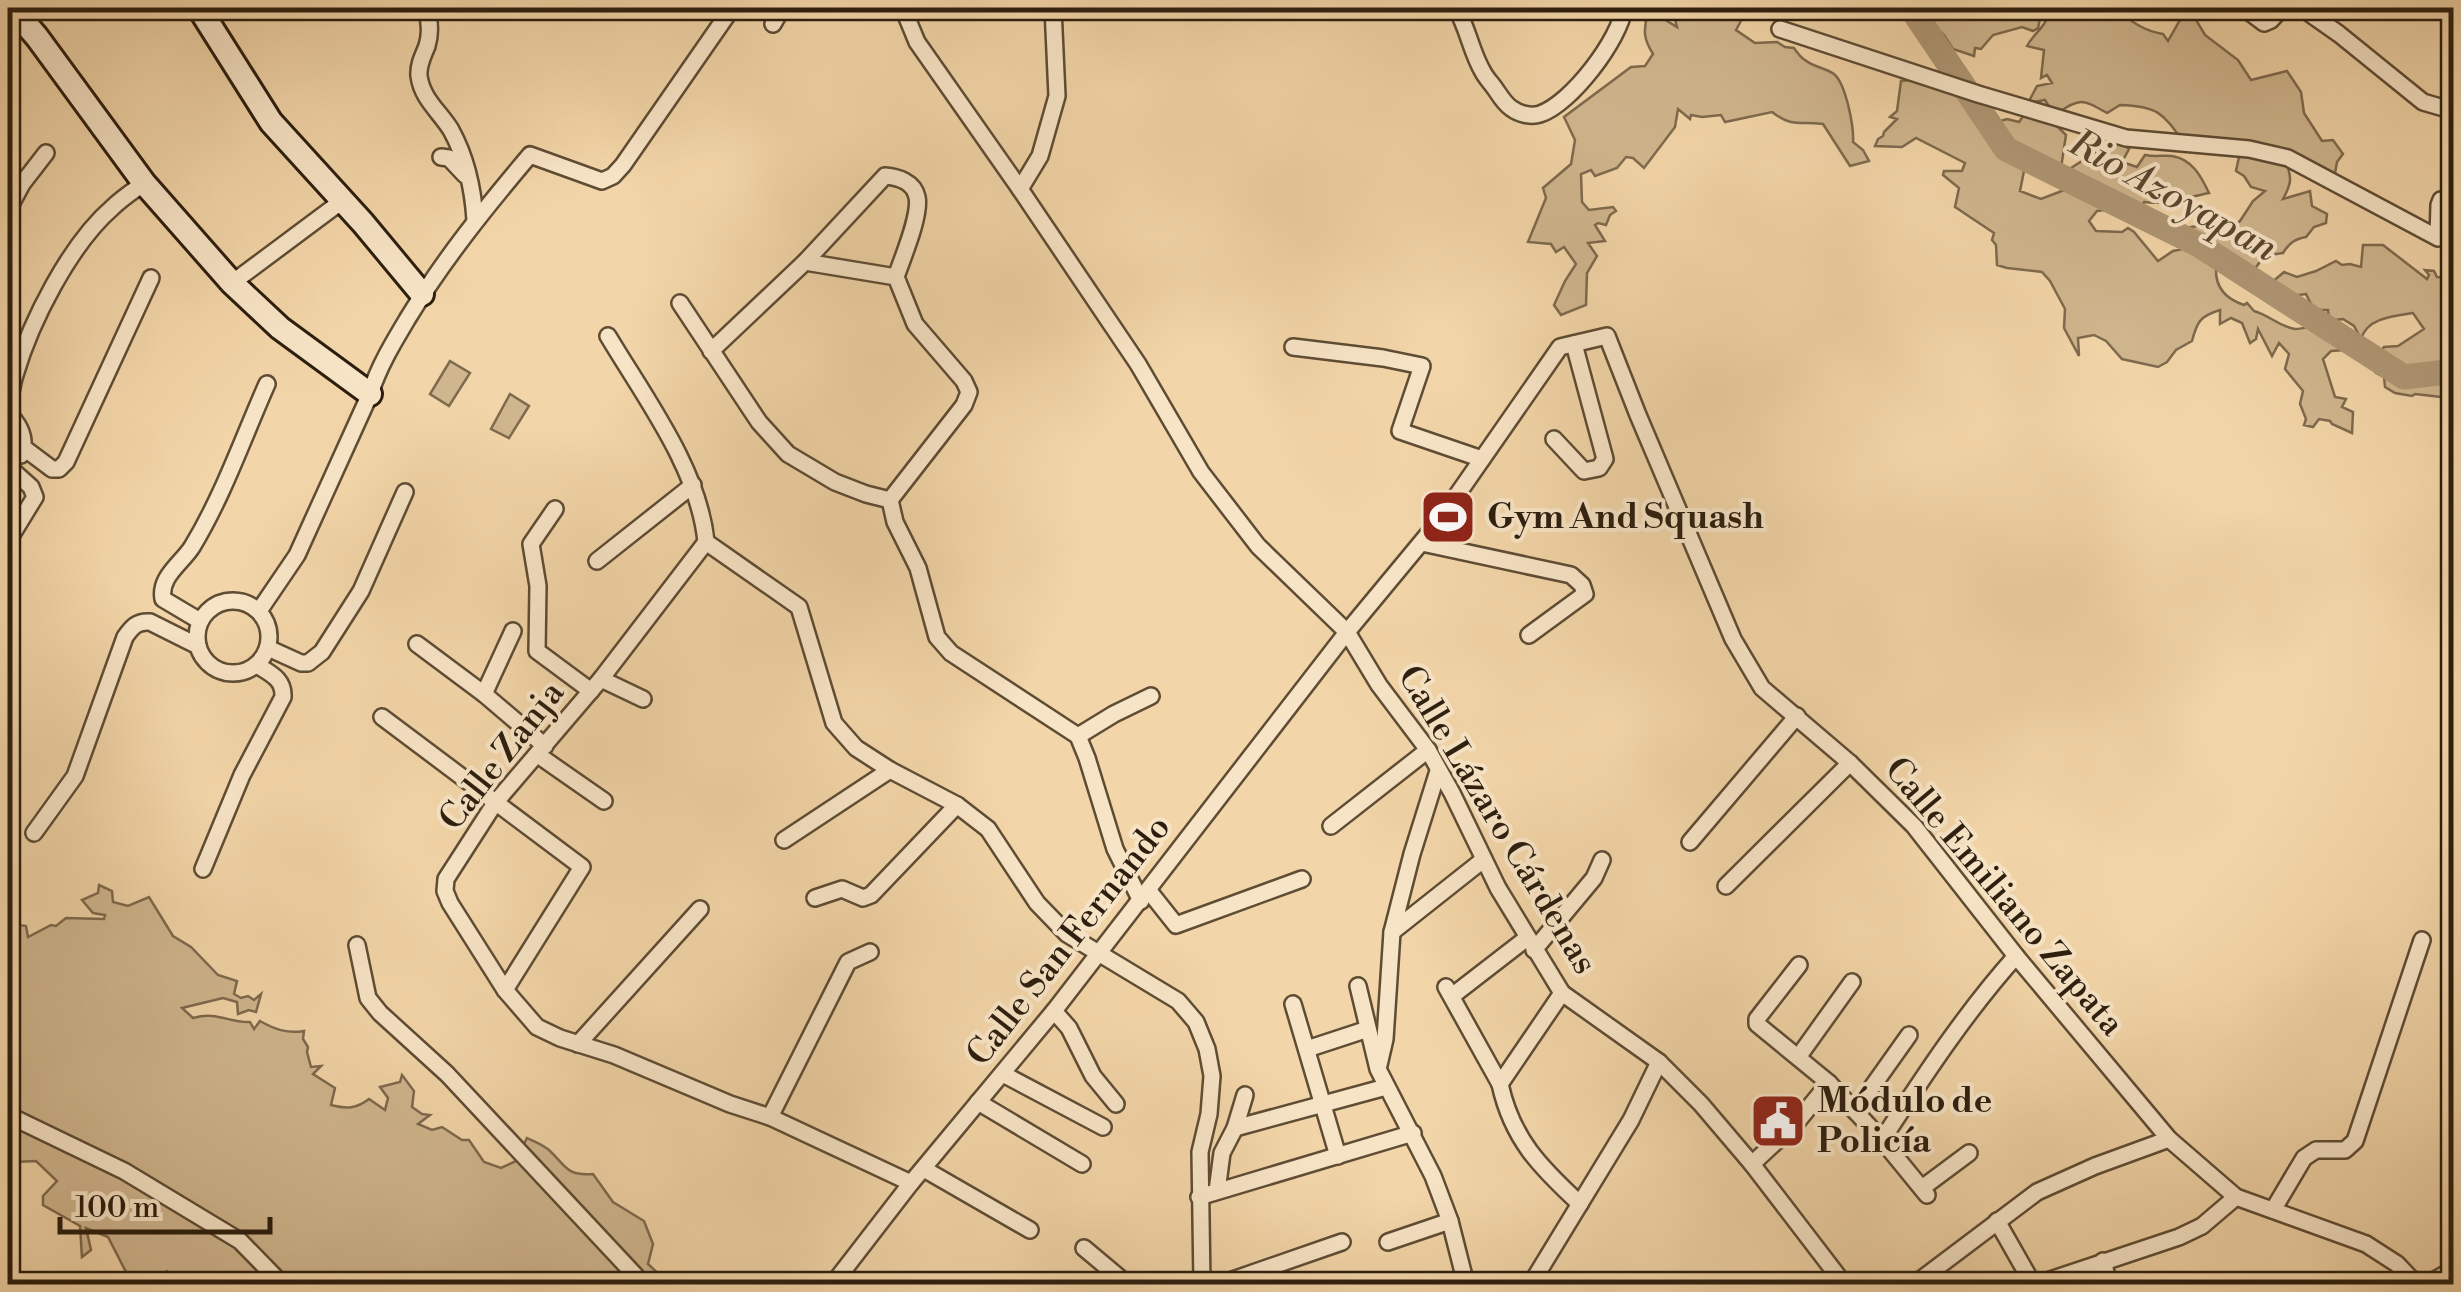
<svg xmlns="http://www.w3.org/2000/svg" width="2461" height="1292" font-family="'Libre Bodoni',serif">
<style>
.green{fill:#d0b68e;stroke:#7e6a4e;stroke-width:2.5}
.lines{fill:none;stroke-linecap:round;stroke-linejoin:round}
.river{stroke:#af9774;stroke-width:25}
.street-casing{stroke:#5e4c34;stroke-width:20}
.secondary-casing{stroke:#2c1e0e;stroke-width:28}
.street{stroke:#f7e4c6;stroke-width:15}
.secondary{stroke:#f7e4c6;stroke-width:22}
.labels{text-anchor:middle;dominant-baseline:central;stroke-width:8;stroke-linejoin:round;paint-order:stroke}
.poi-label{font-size:35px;font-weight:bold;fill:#2c1e0e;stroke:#f7e4c6;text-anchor:start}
.street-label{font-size:35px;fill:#2c1e0e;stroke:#f7e4c6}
.water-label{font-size:38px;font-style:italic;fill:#5a4832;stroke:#f7e4c6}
</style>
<rect width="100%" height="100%" fill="#f2d5a8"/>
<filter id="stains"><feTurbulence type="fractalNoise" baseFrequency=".002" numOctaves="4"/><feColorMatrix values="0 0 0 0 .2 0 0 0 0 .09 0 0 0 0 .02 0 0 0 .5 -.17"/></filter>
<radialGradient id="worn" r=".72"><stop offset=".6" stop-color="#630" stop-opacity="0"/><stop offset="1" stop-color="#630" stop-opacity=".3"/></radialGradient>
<g class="green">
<path d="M1648,8H1654L1664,19L1677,27L1672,8H1680L1689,17L1696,16L1700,19L1705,18L1703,8H1748L1736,30L1755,43L1777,42L1785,47L1794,48C1797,52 1800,57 1805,60C1813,67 1826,68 1834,74C1846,84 1854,127 1853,142L1863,150L1869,161L1850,166L1823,124C1799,121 1793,128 1772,112L1725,122L1721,115L1702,117L1691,115L1690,119L1678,109L1675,127L1644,168L1633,158L1626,157L1617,168L1595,176L1591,170L1581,174L1582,202L1589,210L1613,207L1616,211L1610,215L1606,225L1598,223L1595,225L1605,241L1588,243L1597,256L1587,273L1586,305L1561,315L1554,305L1565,281L1576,264L1564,247L1556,252L1551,244L1528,242L1546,198L1543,188L1571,164L1575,140L1564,117L1631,67L1645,66L1653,54C1641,35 1645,29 1648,8Z"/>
<path d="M1915,8H2117C2130,22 2144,31 2163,34L2168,41L2180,20L2195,18L2205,35L2238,60L2251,80L2287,71L2301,92L2304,113L2322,141L2333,140L2343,154L2337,162L2333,184L2320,182L2303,156L2286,152C2286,175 2297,174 2283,199L2310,191L2312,206L2327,214L2326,223L2314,227L2306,237C2295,239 2289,243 2283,253C2264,255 2258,260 2251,278L2235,265L2216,268C2215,288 2226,299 2244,305L2247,303L2254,311C2269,315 2280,327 2295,329C2305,329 2318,323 2329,323L2328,310H2314L2306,294L2274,298L2270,284L2284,272L2297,277L2316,271L2336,261L2342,265L2350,264L2361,267L2363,245H2383L2427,279L2429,275L2425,270L2434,271L2437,277L2453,278V413L2441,397L2415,394L2412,396L2395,393L2385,387L2384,377L2376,373V358L2384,347L2398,346L2424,329L2413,313C2393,316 2367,318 2361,339L2354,326L2343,319L2335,320L2356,339L2345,350L2331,351L2323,359L2335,397L2346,399L2342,407L2353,412L2352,433L2332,424L2330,421L2319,419L2313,427L2304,425L2306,419L2300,404L2303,391L2285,369L2289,354L2279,343L2272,356L2258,329L2256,339L2250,343L2242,323L2231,318L2220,324V310C2200,316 2197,322 2192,341L2176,350L2167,362L2158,367L2122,359L2106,341L2094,335L2078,338L2079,356L2064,328L2065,309L2050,281L2042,272L2007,268L1997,265L1996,245L1992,240L1994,233L1955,207L1959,188L1943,175L1944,171H1962L1965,163L1916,138L1902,147L1875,146L1878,139L1883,136L1884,132L1897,119L1890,117L1897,111L1901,81L1910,80L1931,70L1950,74L1962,80L1990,124L2007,119L2019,122L2029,108L2046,115L2066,135L2061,168L2026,161L2020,191L2041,199L2067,189L2071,168L2085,159L2093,160L2103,139L2115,138L2129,149L2122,162L2137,167L2145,155C2155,157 2163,155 2172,156C2192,159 2201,176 2209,193C2188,197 2166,205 2144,202L2141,208L2146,216L2112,209L2097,211L2089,221L2096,231L2122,232L2128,228L2134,232L2158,261L2173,251L2183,249L2171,230L2198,226L2214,216L2234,225L2240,221L2253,201L2265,191L2251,187L2244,176L2236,171L2239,157L2224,141L2183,142C2163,112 2156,106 2120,105L2107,113C2084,100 2080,97 2058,113L2051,110L2045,100L2028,103L2037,86L2052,83L2047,75L2041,78L2044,50L2027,46C2034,33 2044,29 2049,14L2041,15L2038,28L2033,31L2022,27L1993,35L1981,49L1975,48L1974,56L1953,49L1944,35Z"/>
<polygon points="450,361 470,373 449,406 430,394"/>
<polygon points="510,394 529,406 509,438 491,429"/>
<path d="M99,885L112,891L113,902L128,906L149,897L173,936L191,947L218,975L237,981L234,994L241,998L248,996L254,1000L261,994L256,1012L249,1010L238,1014L237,1002L223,998L182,1008L193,1018C217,1011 229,1023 250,1022L254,1029L260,1021C274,1029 287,1034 304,1031L303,1039L308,1047L307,1052L311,1067L321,1066L313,1074L335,1088L331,1105C347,1109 356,1109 369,1099L385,1110L388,1098L380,1087L400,1082L402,1075L414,1091L412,1107L422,1114L430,1115L418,1124L432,1130L442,1127L462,1140H469L484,1162L501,1168L516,1161L527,1138C535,1142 544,1145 550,1151C567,1167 566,1176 593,1174L613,1202L644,1221L653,1244L648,1264L663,1278L671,1279L679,1284H182L167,1271L148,1284H135L125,1270L108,1237L86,1228L91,1250L82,1257L80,1226L43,1205V1196L57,1181L36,1161L14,1162L8,1165V923L26,926L28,937L51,925L56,926L66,918L104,919L105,915L93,913L82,900L98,893Z"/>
</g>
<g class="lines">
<polyline class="river" points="1911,8 2006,149 2199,245 2404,377 2454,371"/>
<g class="street-casing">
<g id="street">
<path d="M426,8C430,21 431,33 427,46C423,56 418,65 419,76C422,99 440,112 451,130C467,159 473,188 475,220"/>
<polyline points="903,8 917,42 1020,189 1138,364 1201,472 1258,546 1347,632 1379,685 1428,750 1452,793 1498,888 1562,993 1659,1062 1701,1104 1752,1164 1844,1284"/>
<path d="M1456,8C1468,28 1471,52 1483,72C1486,78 1492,84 1496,90C1500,96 1505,104 1511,108C1519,114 1531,117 1540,114C1571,104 1620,39 1624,8"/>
<polyline points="2244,8 2264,23 2271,20 2282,8"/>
<polyline points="2302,8 2339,34 2423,102 2454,111"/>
<polyline points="773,24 782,8"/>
<polyline points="1780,29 1978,94 2126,138 2249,149 2288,158 2438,238 2439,205 2441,200 2454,197"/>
<polyline points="441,157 449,158 465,175"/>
<polyline points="1020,189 1040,156 1057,96 1053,8"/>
<polyline points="8,210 22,184 46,153"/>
<polyline points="805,262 896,277 915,324 964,381 969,392 964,405 890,500"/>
<polyline points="232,283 342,201"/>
<polyline points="680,303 759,422 788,454 835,482 866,494 890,500 895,522 918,568 937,637 951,653 1078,736 1087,758 1115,849 1141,901"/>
<path d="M608,336C645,398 699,469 706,542L799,607L834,723L856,748L890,770L957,805L988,829L1037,903L1067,934L1178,1001L1196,1022L1207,1049L1212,1076L1209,1114L1200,1152L1202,1284"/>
<polyline points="1293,347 1383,358 1422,366 1400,431 1482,459"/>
<path d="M711,351L805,262L885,176C898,177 914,182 917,197C921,215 902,259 896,277"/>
<path d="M8,413C10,401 11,387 15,375C31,321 70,244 113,207C122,198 133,191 144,183"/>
<path d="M8,413C20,425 27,438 21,455"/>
<polyline points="1554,439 1584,471 1599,468 1605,459 1574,344"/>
<polyline points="24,448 52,469 59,469 66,462 151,278"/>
<polyline points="555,509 531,544 538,586 537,651 591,691"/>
<polyline points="8,541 35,497 31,487 12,470"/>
<polyline points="706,542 601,679 495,803 446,879 445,891 450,903 505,990 537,1027 560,1038 614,1055 730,1104 770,1117 911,1183"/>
<polyline points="1422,543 1571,575 1582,585 1585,594 1529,635"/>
<polyline points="597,561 693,485"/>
<circle cx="233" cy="637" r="36"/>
<path d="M259,611L297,555L370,394C379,366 393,343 408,318C444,259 486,207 530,155L602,181L613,176L623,165L732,8"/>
<path d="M200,621L163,599C159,577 181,564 192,547C223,496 243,438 267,384"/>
<polyline points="417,644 484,694 545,746"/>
<polyline points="268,648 301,663 308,663 322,652 361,591 405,492"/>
<polyline points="601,679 643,699"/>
<polyline points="484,694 513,631"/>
<polyline points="382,717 582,867 505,990"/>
<polyline points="1078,736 1114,714 1151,696"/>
<polyline points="538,755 604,801"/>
<polyline points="1331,826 1428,750"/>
<path d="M34,833L75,776L125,637C132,627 137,621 150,622L198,646"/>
<polyline points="784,840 890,770"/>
<polyline points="1690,842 1797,716"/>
<path d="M203,869L242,775L283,697C284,679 271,674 257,665"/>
<polyline points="1726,886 1850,763"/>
<polyline points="1149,891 1176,925 1302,879"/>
<polyline points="815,898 842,889 863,898 871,895 957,805"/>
<polyline points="1392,932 1483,860"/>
<polyline points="357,945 368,998 380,1013 447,1074 635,1275 641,1284"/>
<polyline points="1534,950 1594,878 1602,860"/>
<polyline points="1799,965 1757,1019 1757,1024 1829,1083 1882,1140 1927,1195"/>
<polyline points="1358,986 1378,1069 1433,1176 1450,1221 1466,1284"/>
<polyline points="1446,987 1500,1084"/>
<path d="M1562,993L1500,1084C1512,1139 1540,1167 1580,1204"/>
<polyline points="1452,996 1527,938"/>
<polyline points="1293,1004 1338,1156"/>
<polyline points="1054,1011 1069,1028 1093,1076 1116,1104"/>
<polyline points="578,1044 700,909"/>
<polyline points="1307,1049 1368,1029"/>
<polyline points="1799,1056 1852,982"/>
<polyline points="1379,1065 1385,1039 1392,932 1412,854 1438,771"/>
<polyline points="1003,1074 1103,1127"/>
<polyline points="978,1102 1082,1164"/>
<polyline points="1855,1111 1909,1035"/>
<polyline points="8,1115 124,1171 240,1241 282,1284"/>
<polyline points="770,1117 848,962 870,952"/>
<polyline points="1235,1128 1386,1087"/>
<path d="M1882,1140C1924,1076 1965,1013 2016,956"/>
<polyline points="1752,1164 1797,1122 1829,1083"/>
<polyline points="924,1169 1030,1230"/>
<polyline points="1922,1188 1969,1153"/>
<polyline points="1217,1191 1222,1153 1235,1128 1245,1095"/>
<polyline points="1199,1197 1413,1133"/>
<polyline points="2273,1210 2304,1158 2316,1150 2345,1150 2355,1141 2422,940"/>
<polyline points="1997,1221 2030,1279 2036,1284"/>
<polyline points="1388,1242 1450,1221"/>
<polyline points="1084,1248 1127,1284"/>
<polyline points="2103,1261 2109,1284"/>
<polyline points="833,1284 911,1183 1054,1011 1347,632 1439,521 1560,347 1607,336 1638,415 1733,639 1762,688 1850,763 1914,826 2016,956 2169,1139 2236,1197 2366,1244 2397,1264 2416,1284"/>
<polyline points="1221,1284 1342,1242"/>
<polyline points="1531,1284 1631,1120 1659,1062"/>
<polyline points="1915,1284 2037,1192 2095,1166 2169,1139"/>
<polyline points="2038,1284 2179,1237 2202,1226 2236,1197"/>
<polyline points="2428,1284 2454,1269"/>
</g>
</g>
<g class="secondary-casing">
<g id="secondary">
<polyline points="12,8 37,37 144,183 232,283 280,328 370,394"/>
<polyline points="199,8 271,122 363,223 422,294"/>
</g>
</g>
<use href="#street" class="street"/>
<use href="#secondary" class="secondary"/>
</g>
<defs>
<g id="stadium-square" transform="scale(2.875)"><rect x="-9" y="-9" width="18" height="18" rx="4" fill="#8f2418" stroke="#f7e4c6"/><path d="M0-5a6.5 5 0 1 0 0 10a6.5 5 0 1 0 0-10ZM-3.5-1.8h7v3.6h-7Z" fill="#fff"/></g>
<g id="civic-square" transform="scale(2.875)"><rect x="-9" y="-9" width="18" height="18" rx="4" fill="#8f2418" stroke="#f7e4c6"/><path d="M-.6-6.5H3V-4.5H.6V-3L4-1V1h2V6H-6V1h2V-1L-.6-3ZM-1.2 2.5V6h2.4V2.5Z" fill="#fff"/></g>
</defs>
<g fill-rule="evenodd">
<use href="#stadium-square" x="1448" y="517"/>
<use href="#civic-square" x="1778" y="1121"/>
</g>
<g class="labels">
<g class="poi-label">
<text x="1487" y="517">Gym And Squash</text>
<text x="1817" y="1101">Módulo de<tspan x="1817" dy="40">Policía</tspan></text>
</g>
<g class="street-label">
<text transform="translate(502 756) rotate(-52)">Calle Zanja</text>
<text transform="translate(1497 820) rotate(59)">Calle Lázaro Cárdenas</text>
<text transform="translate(2004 897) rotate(50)">Calle Emiliano Zapata</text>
<text transform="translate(1069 941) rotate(-52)">Calle San Fernando</text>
</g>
<g class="water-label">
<text transform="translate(2173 196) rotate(29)">Rio Azoyapan</text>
</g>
</g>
<rect width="2461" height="1292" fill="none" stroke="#f2d5a8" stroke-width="40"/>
<rect x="10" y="10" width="2441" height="1272" fill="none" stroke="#2c1e0e" stroke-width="5"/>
<rect x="20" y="20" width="2421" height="1252" fill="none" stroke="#2c1e0e" stroke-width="2.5"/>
<path d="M60 1217v15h210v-15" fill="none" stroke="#2c1e0e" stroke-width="5"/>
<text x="75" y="1217" font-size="30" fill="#2c1e0e" stroke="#f7e4c6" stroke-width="8" paint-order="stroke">100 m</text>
<rect width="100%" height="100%" filter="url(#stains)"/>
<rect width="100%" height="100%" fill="url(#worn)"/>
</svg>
